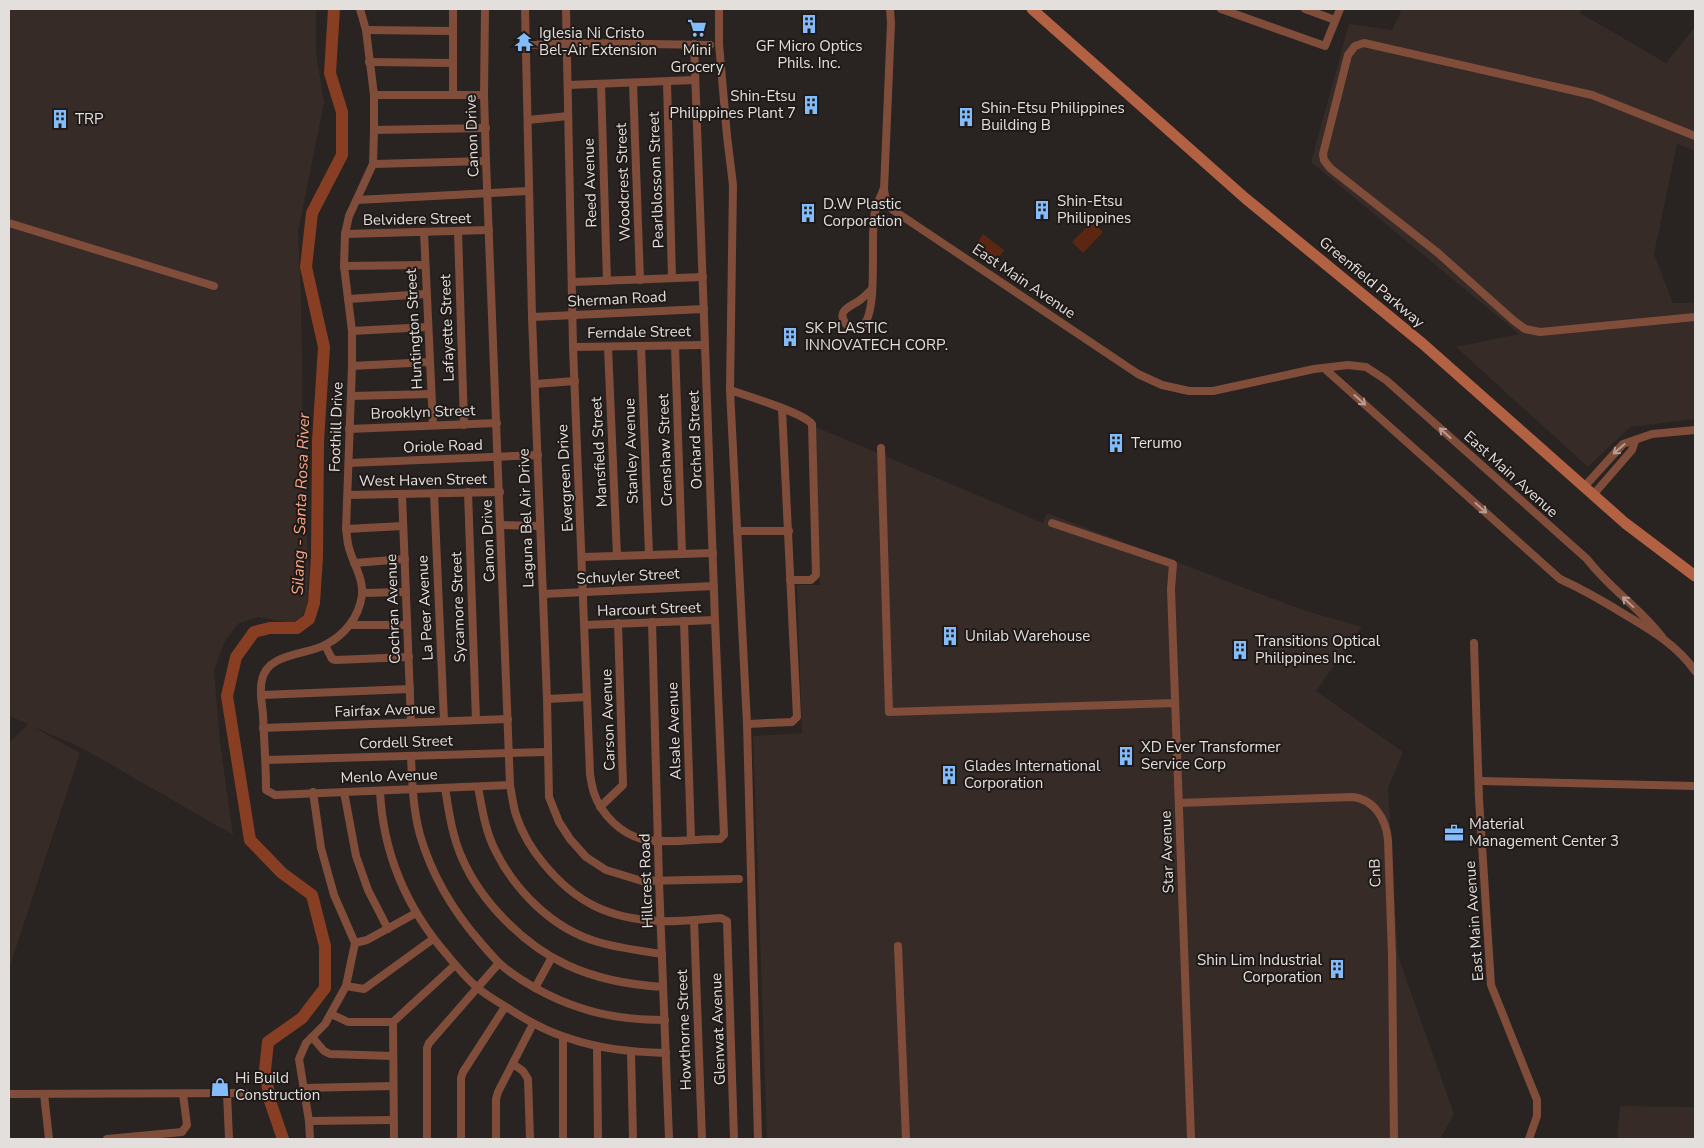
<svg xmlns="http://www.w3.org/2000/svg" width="1704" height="1148" font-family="'Nunito Sans',sans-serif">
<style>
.built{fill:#362b27}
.green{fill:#5b2713}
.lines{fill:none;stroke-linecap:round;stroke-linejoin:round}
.river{stroke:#883e22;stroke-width:12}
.street{stroke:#804d3a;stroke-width:8}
.secondary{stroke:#b36143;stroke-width:11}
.oneway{stroke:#b69d94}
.labels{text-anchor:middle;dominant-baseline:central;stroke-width:4;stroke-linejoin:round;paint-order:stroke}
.poi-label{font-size:15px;fill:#e3dfdd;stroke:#1f1a18;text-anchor:start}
.street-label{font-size:15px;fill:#e3dfdd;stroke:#1f1a18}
.water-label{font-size:16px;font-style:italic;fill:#fda787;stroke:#1f1a18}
</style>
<rect width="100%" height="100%" fill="#292321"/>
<g class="built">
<polygon points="9,9 316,9 316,52 324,103 298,232 301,296 303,427 301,461 309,569 307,606 297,624 258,617 239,623 225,641 214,670 220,742 233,835 84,749 32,726 80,753 10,966 9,743 28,724 9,716"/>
<polygon points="1402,9 1582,9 1580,13 1666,63 1695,27 1695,151 1677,144 1654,254 1673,303 1695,303 1695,419 1630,427 1588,467 1456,347 1519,334 1311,162 1349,24 1392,30"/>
<polygon points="814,426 1043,523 1047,513 1303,610 1362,627 1316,691 1403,752 1388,788 1398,956 1454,1114 1440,1139 767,1139 753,736 802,733 797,585 820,585"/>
<polygon points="1620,1106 1695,1107 1695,1139 1617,1139"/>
</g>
<g class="green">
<polygon points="1092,222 1103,232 1083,253 1072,242"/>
<polygon points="983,234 1004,250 995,263 974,247"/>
</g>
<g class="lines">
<polyline class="river" points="283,1139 270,1101 265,1070 268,1042 302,1018 325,988 325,946 312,895 282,873 250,840 227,696 236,657 254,632 270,628 297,628 309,619 314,603 317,557 318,441 324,347 306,267 312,213 342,155 342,112 330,73 334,9"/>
<g class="street">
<path d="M360,9L366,30L374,95V130L373,164L349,216L345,234L344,266L352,331V366L346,529C347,534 347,539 348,544C351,560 364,578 362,595C359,617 345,635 325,645C306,655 267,653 262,680C259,691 262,704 263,714C264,740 266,765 266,790L275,795L510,785"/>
<polyline points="453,9 453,94"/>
<path d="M485,9L484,95L486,161L510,785C512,795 513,806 516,815C522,833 532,850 544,864C576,903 610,919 660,921C680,922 701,919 721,918L727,921L734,1139"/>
<polyline points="525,9 532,317 547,699 549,797 559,822 570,839 586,857 606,870 642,881 739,879"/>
<path d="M566,9L573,347L590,774C591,780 592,787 594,793C601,814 621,834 642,839C664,844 697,839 720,839L724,835L715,620L694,44"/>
<polyline points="719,9 719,44 727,136 733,185 730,390 747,724 758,1139"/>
<path d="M890,9L891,23L884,189L886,202L893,210L1138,374L1162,385L1189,391H1213L1314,369L1348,365L1366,367L1386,380L1587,559C1609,588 1640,608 1662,637"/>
<polyline points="1221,9 1325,46 1340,9"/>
<polyline points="1305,9 1335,20"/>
<polyline points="366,30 451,31"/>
<polyline points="525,45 589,43 710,45"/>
<polyline points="369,62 452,63"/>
<polyline points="667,82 672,278"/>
<polyline points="633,83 640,280"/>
<polyline points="601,84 607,281"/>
<polyline points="568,85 695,80"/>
<polyline points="374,95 484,95"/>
<polyline points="528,120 568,116"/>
<polyline points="374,130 486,128"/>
<polyline points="1695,136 1592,95 1364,43 1355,46 1348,55 1323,154 1324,160 1330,168 1438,253 1513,320 1525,329 1540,332 1695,317"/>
<polyline points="373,164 486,161"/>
<polyline points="357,200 529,191"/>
<polyline points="9,223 214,286"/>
<polyline points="458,231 464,425"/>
<polyline points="424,232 433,425"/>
<polyline points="345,234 489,230"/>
<polyline points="344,266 425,265"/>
<polyline points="573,282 703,277"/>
<path d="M872,289C868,293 864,297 860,300C852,306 835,310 846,324C850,329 856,329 861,327C880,316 869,235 875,212C876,204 881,197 883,190"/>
<polyline points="348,299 426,294"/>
<polyline points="532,317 704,309"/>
<polyline points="352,331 428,327"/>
<polyline points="641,346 649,555"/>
<polyline points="675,346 682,554"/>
<polyline points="573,347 705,345"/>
<polyline points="608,347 617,556"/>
<polyline points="352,366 430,362"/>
<path d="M1324,368L1560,579C1582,589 1603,601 1624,614C1651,630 1677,645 1695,671"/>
<polyline points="535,384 575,381"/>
<path d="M730,390C747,396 802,412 812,424L816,575L811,580H790"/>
<polyline points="351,396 431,394"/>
<polyline points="349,429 497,423"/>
<polyline points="881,448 889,712 1175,703"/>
<polyline points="349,463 538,455"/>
<polyline points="1584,487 1623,444 1652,434 1695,430"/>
<polyline points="468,492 476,720"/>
<polyline points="434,493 444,721"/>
<polyline points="402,494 411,722"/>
<polyline points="348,495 500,492"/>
<polyline points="1593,495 1632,450 1635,441"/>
<polyline points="1052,523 1173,564 1171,589 1191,1139"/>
<polyline points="501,525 540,526"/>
<polyline points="346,529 403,526"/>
<polyline points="737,531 789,531"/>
<polyline points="583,557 713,553"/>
<polyline points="354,563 405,559"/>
<polyline points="362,593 406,592"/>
<polyline points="543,594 714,586"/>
<polyline points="684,621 691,839"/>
<polyline points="652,622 659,882 669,1139"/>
<polyline points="351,625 407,625"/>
<polyline points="585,625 715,620"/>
<polyline points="1474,643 1479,799 1491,985 1537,1100 1537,1116 1529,1139"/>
<polyline points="325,645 332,659 336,660 409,657"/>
<polyline points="262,695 410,689"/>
<polyline points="547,699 587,697"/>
<polyline points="747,724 792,722 797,717 782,409"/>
<polyline points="263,728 508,719"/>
<path d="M411,756C412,782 413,809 420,835C432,876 453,911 481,943C487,950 493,957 499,963C519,981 553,999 578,1007C606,1017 636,1020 665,1020"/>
<polyline points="266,760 547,752"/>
<polyline points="1480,781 1695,786"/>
<path d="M478,787C482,808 485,830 495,850C515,891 553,929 598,942C619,948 641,951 662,954"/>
<path d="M445,788C449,812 452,836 462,858C481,902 524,945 567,965C597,979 631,985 663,987"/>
<path d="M380,791C383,853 407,909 448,956C457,967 468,980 479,989C489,997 500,1003 511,1010C528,1021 546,1031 565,1037C599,1049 630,1052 666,1053"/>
<polyline points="344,792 356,856 368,890 388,929"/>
<path d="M1179,803L1352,797C1374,799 1386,819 1388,840L1392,956L1394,1139"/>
<polyline points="600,807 623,785 618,623"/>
<polyline points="694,920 702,1139"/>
<polyline points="355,943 367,940 416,913"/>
<polyline points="898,946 906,1139"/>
<polyline points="346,986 364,989 433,939"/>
<polyline points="535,988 552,957"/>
<polyline points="331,1014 348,1022 393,1022"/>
<polyline points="312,1037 324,1051 330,1054 393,1056"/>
<polyline points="563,1037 563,1139"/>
<polyline points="597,1047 598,1139"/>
<polyline points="631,1052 633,1139"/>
<polyline points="513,1064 523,1071 528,1079 530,1139"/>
<polyline points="304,1088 393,1086"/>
<polyline points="227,1093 229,1139"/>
<polyline points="9,1094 245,1093"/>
<polyline points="44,1094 49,1139"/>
<polyline points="309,1121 393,1120"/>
<polyline points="107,1139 182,1132 187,1125 183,1094"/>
<polyline points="310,1139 309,1121 299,1059 306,1043 325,1024 346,986 355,943 334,895 321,848 313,792"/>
<polyline points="394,1139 393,1022 455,965"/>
<polyline points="427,1139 427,1048 429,1043 499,963"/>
<polyline points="461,1139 461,1078 463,1072 505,1007"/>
<polyline points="496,1139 496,1099 498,1092 533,1024"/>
</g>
<polyline class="secondary" points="1032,9 1245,198 1423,344 1625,523 1695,576"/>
</g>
<defs><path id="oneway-shaft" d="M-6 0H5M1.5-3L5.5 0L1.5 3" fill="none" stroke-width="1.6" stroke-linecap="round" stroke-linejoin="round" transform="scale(1.25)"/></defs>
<g class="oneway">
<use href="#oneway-shaft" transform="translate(1360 400) rotate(42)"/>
<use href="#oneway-shaft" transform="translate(1445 433) rotate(-138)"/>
<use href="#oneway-shaft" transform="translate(1619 449) rotate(139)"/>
<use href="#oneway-shaft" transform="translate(1481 508) rotate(42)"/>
<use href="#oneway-shaft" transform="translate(1628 602) rotate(-137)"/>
</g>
<defs>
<g id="building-bare" transform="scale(1.5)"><path d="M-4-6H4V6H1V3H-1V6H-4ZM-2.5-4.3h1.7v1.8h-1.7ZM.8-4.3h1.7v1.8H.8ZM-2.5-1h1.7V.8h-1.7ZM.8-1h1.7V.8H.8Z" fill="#82bcfa" stroke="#1f1a18" stroke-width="2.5" paint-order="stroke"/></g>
<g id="supermarket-bare" transform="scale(1.5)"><path d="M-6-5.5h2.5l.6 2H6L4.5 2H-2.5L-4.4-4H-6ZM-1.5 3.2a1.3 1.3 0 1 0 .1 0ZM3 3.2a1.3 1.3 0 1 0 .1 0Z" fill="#82bcfa" stroke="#1f1a18" stroke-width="2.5" paint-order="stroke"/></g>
<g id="temple-bare" transform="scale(1.5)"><path d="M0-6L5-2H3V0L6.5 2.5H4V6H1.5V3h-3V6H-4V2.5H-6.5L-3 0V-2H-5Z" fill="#82bcfa" stroke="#1f1a18" stroke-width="2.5" paint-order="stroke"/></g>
<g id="office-bare" transform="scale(1.5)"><path d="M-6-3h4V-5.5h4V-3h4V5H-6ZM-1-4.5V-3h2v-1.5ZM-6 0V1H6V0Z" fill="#82bcfa" stroke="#1f1a18" stroke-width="2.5" paint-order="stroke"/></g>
<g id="shop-bare" transform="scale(1.5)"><path d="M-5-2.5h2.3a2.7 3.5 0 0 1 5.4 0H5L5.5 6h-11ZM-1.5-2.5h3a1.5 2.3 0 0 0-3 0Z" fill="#82bcfa" stroke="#1f1a18" stroke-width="2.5" paint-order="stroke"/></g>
</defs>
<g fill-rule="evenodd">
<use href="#building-bare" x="809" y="24"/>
<use href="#supermarket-bare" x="697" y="28"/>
<use href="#temple-bare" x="524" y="42"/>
<use href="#building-bare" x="811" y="105"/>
<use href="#building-bare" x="966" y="117"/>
<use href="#building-bare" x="60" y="119"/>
<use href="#building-bare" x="1042" y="210"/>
<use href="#building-bare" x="808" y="213"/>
<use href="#building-bare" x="790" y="337"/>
<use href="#building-bare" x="1116" y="443"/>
<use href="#building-bare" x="950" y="636"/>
<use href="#building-bare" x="1240" y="650"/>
<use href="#building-bare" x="1126" y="756"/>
<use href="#building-bare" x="949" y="775"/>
<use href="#office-bare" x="1454" y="833"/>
<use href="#building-bare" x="1337" y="969"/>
<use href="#shop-bare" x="220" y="1087"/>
</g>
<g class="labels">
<g class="poi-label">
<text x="539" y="33">Iglesia Ni Cristo<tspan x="539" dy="17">Bel-Air Extension</tspan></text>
<text x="809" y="46" text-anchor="middle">GF Micro Optics<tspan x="809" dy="17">Phils. Inc.</tspan></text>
<text x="697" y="50" text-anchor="middle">Mini<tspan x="697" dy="17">Grocery</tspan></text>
<text x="796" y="96" text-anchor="end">Shin-Etsu<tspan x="796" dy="17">Philippines Plant 7</tspan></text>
<text x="981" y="108">Shin-Etsu Philippines<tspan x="981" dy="17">Building B</tspan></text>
<text x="75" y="119">TRP</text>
<text x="1057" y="201">Shin-Etsu<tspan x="1057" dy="17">Philippines</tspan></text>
<text x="823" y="204">D.W Plastic<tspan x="823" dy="17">Corporation</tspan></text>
<text x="805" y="328">SK PLASTIC<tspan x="805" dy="17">INNOVATECH CORP.</tspan></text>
<text x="1131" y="443">Terumo</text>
<text x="965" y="636">Unilab Warehouse</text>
<text x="1255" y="641">Transitions Optical<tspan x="1255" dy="17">Philippines Inc.</tspan></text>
<text x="1141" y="747">XD Ever Transformer<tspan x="1141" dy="17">Service Corp</tspan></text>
<text x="964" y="766">Glades International<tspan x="964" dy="17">Corporation</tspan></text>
<text x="1469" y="824">Material<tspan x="1469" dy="17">Management Center 3</tspan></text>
<text x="1322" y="960" text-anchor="end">Shin Lim Industrial<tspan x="1322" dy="17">Corporation</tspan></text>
<text x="235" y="1078">Hi Build<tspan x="235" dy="17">Construction</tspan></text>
</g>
<g class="street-label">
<text transform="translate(472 136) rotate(-92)">Canon Drive</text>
<text transform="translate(656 180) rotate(-92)">Pearlblossom Street</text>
<text transform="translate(623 182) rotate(-92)">Woodcrest Street</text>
<text transform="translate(590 183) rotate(-92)">Reed Avenue</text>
<text transform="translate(417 219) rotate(-1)">Belvidere Street</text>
<text transform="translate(1024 281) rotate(34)">East Main Avenue</text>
<text transform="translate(1372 282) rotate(40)">Greenfield Parkway</text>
<text transform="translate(617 299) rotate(-3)">Sherman Road</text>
<text transform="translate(447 328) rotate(-92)">Lafayette Street</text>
<text transform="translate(414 329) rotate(-93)">Huntington Street</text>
<text transform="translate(639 332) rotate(-1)">Ferndale Street</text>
<text transform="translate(423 412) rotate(-2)">Brooklyn Street</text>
<text transform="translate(336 427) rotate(-88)">Foothill Drive</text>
<text transform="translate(695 440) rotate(-92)">Orchard Street</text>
<text transform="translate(443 446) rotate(-2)">Oriole Road</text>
<text transform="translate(665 450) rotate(-92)">Crenshaw Street</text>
<text transform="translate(631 451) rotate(-92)">Stanley Avenue</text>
<text transform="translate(599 452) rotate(-93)">Mansfield Street</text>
<text transform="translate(1511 474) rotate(42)">East Main Avenue</text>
<text transform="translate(565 478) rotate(-93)">Evergreen Drive</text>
<text transform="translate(423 480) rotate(-1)">West Haven Street</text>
<text transform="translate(526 518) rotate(-92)">Laguna Bel Air Drive</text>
<text transform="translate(488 541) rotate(-92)">Canon Drive</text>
<text transform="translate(628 576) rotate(-3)">Schuyler Street</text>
<text transform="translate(458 607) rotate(-92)">Sycamore Street</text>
<text transform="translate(425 608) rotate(-93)">La Peer Avenue</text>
<text transform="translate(393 609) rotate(-92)">Cochran Avenue</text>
<text transform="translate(649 609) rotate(-2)">Harcourt Street</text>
<text transform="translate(385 710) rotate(-2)">Fairfax Avenue</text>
<text transform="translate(608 720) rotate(-92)">Carson Avenue</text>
<text transform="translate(674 731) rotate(-92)">Alsale Avenue</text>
<text transform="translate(406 742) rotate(-2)">Cordell Street</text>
<text transform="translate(389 776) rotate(-2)">Menlo Avenue</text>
<text transform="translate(1167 852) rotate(-92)">Star Avenue</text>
<text transform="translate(1375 873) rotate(-92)">CnB</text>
<text transform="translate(646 881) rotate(-92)">Hillcrest Road</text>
<text transform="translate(1474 921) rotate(-94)">East Main Avenue</text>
<text transform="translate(718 1029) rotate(-92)">Glenwat Avenue</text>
<text transform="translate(684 1030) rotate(-92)">Howthorne Street</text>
</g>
<g class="water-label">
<text transform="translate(301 504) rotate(-88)">Silang - Santa Rosa River</text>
</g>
</g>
<rect width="1704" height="1148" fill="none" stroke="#e3dfdd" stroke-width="20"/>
</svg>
